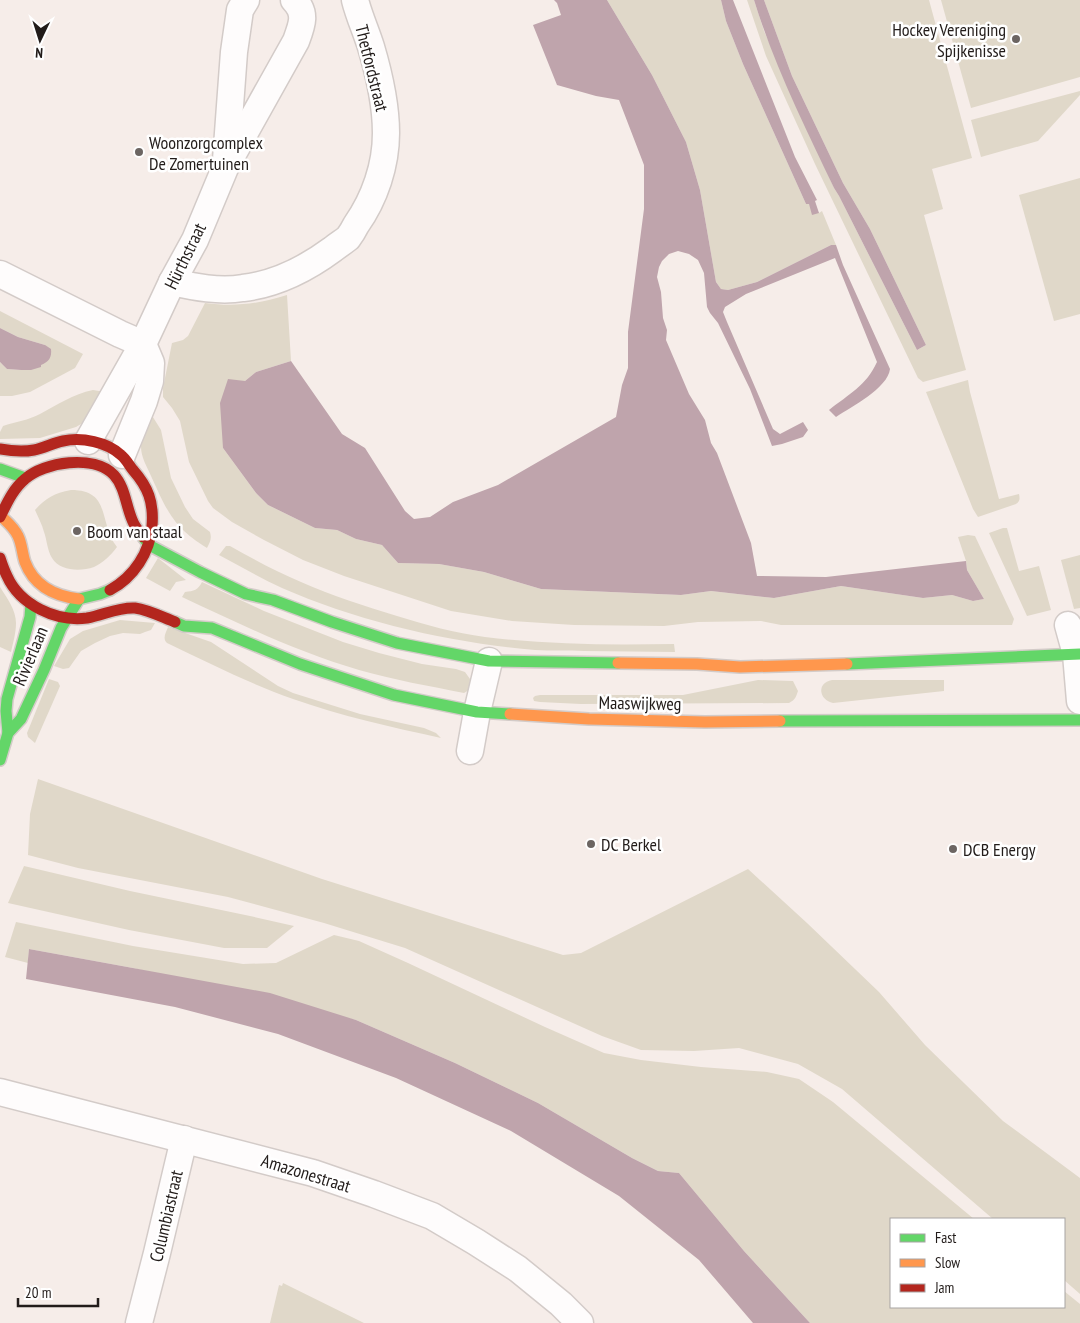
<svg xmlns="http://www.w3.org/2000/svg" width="1080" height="1323" font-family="'PT Sans Narrow',sans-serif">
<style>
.green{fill:#e0d8c9}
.water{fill:#bfa4ac}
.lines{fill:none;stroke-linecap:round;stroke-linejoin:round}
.street-casing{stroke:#d3cbc8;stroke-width:29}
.fast-casing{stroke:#d3cbc8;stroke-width:14}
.slow-casing{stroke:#d3cbc8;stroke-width:14}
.jam-casing{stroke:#d3cbc8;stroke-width:14}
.street{stroke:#fefcfc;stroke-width:26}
.fast{stroke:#63d668;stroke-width:11}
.slow{stroke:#ff974d;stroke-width:11}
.jam{stroke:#b3261e;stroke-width:11}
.poi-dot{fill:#6c6562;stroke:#fff;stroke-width:2}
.labels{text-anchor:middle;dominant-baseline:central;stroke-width:5;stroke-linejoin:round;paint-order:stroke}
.poi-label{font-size:18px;fill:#221c1a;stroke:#fff;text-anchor:start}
.street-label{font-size:18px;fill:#221c1a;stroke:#fff}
</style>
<rect width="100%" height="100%" fill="#f6ede9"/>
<g class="green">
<polygon points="607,0 721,0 726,21 743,64 806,204 809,204 819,213 822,211 836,245 831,245 757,282 728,290 721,289 716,282 700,190 686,142 652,75"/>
<polygon points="747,0 754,0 764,31 834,188 839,196 917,350 926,345 870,229 843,183 792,76 764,0 929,0 972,158 932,169 943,209 924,215 966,370 923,382 918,378 815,164 766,56"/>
<polygon points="941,0 1080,0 1080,77 971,108"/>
<polygon points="1080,91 1080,95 1038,141 981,157 971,120"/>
<polygon points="1080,178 1080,314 1054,321 1019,195"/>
<path d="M287,295L291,361L256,372L245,381L223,448L256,493L268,505L315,528L337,530L356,539L382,545L398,563L439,564L484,572L541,589L681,595L711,591L774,598L841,586L923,598L952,595L973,601L984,599L967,570L966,561L958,537L968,535L975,536L1014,619L1012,625H781L761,621L698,622L664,626L574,625L512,621L451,611L344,576L303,560L264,540L232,522L213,508L208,501L189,462L180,421L172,408L163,397V388L172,343L183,340L188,336L205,303C235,307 258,304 287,295Z"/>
<polygon points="0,311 83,354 75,368 30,392 12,396 0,396 0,362 7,369 21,370 45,345 18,337 0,328"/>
<path d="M968,380L970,392L999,499L1019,494C1020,499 1020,501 1016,504L978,517L973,509L926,392Z"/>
<path d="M93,390L105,392L86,421L76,427L40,438L0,439V432L3,426C15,422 29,420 40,414C57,405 73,394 93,390Z"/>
<path d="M151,414L161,430L171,478L185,507L193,519L210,532C212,539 210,542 207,548C173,527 167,511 151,476C147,467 141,457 141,447C141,436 147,424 151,414Z"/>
<path d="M71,490C112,490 98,523 117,547C111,555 103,563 94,567C80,572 60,571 52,558C47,550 47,540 44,532C42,524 38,517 35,510C46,498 54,493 71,490Z"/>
<polygon points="1003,528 1007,528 1019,571 1039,566 1051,610 1027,616 989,533"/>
<path d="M226,546H230C253,559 277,572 301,582C332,596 365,606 397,616C426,625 455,633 485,637C548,645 611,645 674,644L675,652C645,652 615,651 584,651C568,650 551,651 535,650C452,643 359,622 282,588C260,578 240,566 219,555Z"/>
<polygon points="1080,555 1080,608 1074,609 1061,560"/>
<polygon points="158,558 186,580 176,582 170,591 146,578"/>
<path d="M202,582L264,611L343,642L379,653L422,664L456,669L465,672L470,679L469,690L464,693C429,686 394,680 359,670C297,652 240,624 182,597L185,592C194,591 198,590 202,582Z"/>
<path d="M0,587C7,598 16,610 16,623C16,633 13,643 11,652L0,647Z"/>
<polygon points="120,620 155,623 151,630 145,632 140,634 123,633 110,636 95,643 81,651 69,668 63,669 54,666 70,639 83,631"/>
<path d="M168,627L211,642L278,686L293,693L360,714L424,728L436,733L441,738C391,727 341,716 293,699C250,684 209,663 167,643C162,638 166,633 168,627Z"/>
<polygon points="49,679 58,682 60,686 35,743 28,737 27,733"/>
<path d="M758,680L793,681L798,691C796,697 795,700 789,703L581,704L540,702L534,701L533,698L535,696L540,695H683Z"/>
<path d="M832,680H944V691L833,703C819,700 816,683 832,680Z"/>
<polygon points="38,779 322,879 563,955 581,953 748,869 807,923 879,992 925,1045 1003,1121 1080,1178 1080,1294 1064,1280 1064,1219 993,1219 842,1089 798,1064 739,1048 694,1051 641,1050 602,1036 405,948 324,923 228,897 78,868 28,855 30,814"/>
<polygon points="24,866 130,891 250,916 294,926 267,948 224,948 129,930 8,903"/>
<polygon points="16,922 133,946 243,964 276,963 334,935 359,941 408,963 545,1027 604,1053 641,1060 701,1067 767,1072 799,1079 833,1102 974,1219 891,1219 891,1307 1064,1307 1064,1291 1080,1304 1080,1323 810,1323 744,1251 679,1173 658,1171 632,1158 538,1103 455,1063 356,1020 133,968 29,949 28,963 5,957"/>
<polygon points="283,1283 364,1323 270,1323 279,1285 282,1286"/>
</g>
<g class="water">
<path d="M554,0H607L652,75L686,142L700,190L716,282L721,289L728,290L757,282L831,245H836L843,265L890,369C888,388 851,407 836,417L829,410C849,394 866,386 877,362L835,258L746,294L725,307L723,312L727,322L773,429L780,434L803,422L808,430L803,437L782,444L772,446L750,389L718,323L710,313L707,307L704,273L698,260L689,254L678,251L669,254L662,261L659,267L657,277L661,292L663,318L667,330L666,340L689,394L705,420L711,443L717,453L751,543L757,576L826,577L966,561L967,570L984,599L973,601L952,595L923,598L841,586L774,598L711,591L681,595L541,589L484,572L439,564L398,563L382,545L356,539L337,530L315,528L268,505L256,493L223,448L220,403L228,379L245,381L256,372L291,361L342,434L365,448L405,511L414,519L430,517L453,502L498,485L616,417L622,385L628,368V332L644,209V165L619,100L596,96L557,85L533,25L561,15L557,3Z"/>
<polygon points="721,0 733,0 795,157 817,200 815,201 819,213 812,215 809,204 806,204 743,64 726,21"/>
<path d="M754,0H764L792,76L843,183L870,229L926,345L917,350L839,196L834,188C805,127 774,65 754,0Z"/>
<path d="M0,328L18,337L45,345L51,349C52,357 49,362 41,365V367L31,370H21L7,369L0,362Z"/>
<polygon points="29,949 270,993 356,1020 455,1063 538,1103 632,1158 658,1171 679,1173 744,1251 810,1323 753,1323 699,1260 619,1196 511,1131 396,1078 278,1034 175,1007 26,979"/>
</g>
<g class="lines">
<g class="street-casing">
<g id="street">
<polyline points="226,160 234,52 240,10 246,0"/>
<polyline points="0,274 120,334 143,344 151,363 150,381 144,401 122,455"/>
<path d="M172,282C195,287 219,292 243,288C277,284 306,269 333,249C338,245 343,242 348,238C351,234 354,229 356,225C375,198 386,165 386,133C386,104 379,74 371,47C366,31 359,16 355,0"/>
<path d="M88,441L143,344L172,282L195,240L225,168L296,41C302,25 307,13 294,0"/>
<polyline points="1068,625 1076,654 1080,701"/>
<polyline points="470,751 477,712 489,661"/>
<polyline points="0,1092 313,1173 374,1194 432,1216 476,1242 518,1269 561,1304 580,1323"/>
<polyline points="139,1323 157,1253 184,1139"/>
</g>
</g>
<g class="fast-casing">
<g id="fast">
<polyline points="0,469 25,478"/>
<polyline points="143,537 149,545 200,572 246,594 273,600 332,622 397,643 489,661 618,663"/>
<polyline points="175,622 184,626 212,628 300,664 394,695 477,712 510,714"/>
<polyline points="847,664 1080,654"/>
<polyline points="780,721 1080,720"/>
<polyline points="8,733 6,711 7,699 30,617 31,604"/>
<polyline points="0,760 8,733 21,719 44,670 61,628 79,599 100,594 110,590"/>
</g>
</g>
<g class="slow-casing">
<g id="slow">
<path d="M0,515C6,521 14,527 18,536C22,544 22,553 25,562C34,586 54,596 79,599"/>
<polyline points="618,663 697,664 740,667 847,664"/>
<polyline points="510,714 589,719 705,722 780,721"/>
</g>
</g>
<g class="jam-casing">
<g id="jam">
<path d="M0,449C11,451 23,452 34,450C44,448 53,443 63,441C82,437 107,442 121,455C126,459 129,465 133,470C148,487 154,502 152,526C150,552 134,577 110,590"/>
<path d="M0,517C7,503 13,489 25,479C44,462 94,454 114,475C126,488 126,509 134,524C136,528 140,533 143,537"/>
<path d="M0,558C2,564 4,570 7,576C20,605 56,622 87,618C104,615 118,607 135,608C149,610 162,617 175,622"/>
</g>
</g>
<use href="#street" class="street"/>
<use href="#fast" class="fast"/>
<use href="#slow" class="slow"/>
<use href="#jam" class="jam"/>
</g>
<g class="poi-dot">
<circle cx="1016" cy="39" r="5"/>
<circle cx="139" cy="152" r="5"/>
<circle cx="77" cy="531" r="5"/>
<circle cx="591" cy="844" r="5"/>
<circle cx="953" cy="849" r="5"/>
</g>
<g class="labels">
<g class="poi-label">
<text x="1006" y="29" text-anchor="end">Hockey Vereniging<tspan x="1006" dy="21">Spijkenisse</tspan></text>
<text x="149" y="142">Woonzorgcomplex<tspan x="149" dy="21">De Zomertuinen</tspan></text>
<text x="87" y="531">Boom van staal</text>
<text x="601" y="844">DC Berkel</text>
<text x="963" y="849">DCB Energy</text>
</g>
<g class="street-label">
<text transform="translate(372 68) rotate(76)">Thetfordstraat</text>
<text transform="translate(185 256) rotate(-64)">Hürthstraat</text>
<text transform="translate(30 656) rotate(-67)">Rivierlaan</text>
<text transform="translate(640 703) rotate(1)">Maaswijkweg</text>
<text transform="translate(306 1173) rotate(17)">Amazonestraat</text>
<text transform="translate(166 1216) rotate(-77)">Columbiastraat</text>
</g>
</g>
<rect x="890" y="1218" width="175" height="90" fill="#ffffff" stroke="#a7a4a3"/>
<rect x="900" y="1234" width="25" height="8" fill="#63d668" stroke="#a7a4a3"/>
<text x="935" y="1243" font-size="15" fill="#221c1a">Fast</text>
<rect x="900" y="1259" width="25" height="8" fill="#ff974d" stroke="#a7a4a3"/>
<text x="935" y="1268" font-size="15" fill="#221c1a">Slow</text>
<rect x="900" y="1284" width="25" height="8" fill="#b3261e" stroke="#a7a4a3"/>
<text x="935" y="1293" font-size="15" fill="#221c1a">Jam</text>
<g transform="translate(40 40) rotate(184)" stroke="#ffffff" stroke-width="4" paint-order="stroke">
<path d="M0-4L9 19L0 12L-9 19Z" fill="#221c1a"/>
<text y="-8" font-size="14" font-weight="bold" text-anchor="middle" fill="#221c1a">N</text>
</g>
<path d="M18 1298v8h80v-8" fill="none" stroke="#221c1a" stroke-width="2.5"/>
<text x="25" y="1298" font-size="15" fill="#221c1a" stroke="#ffffff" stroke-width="4" paint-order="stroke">20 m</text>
</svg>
